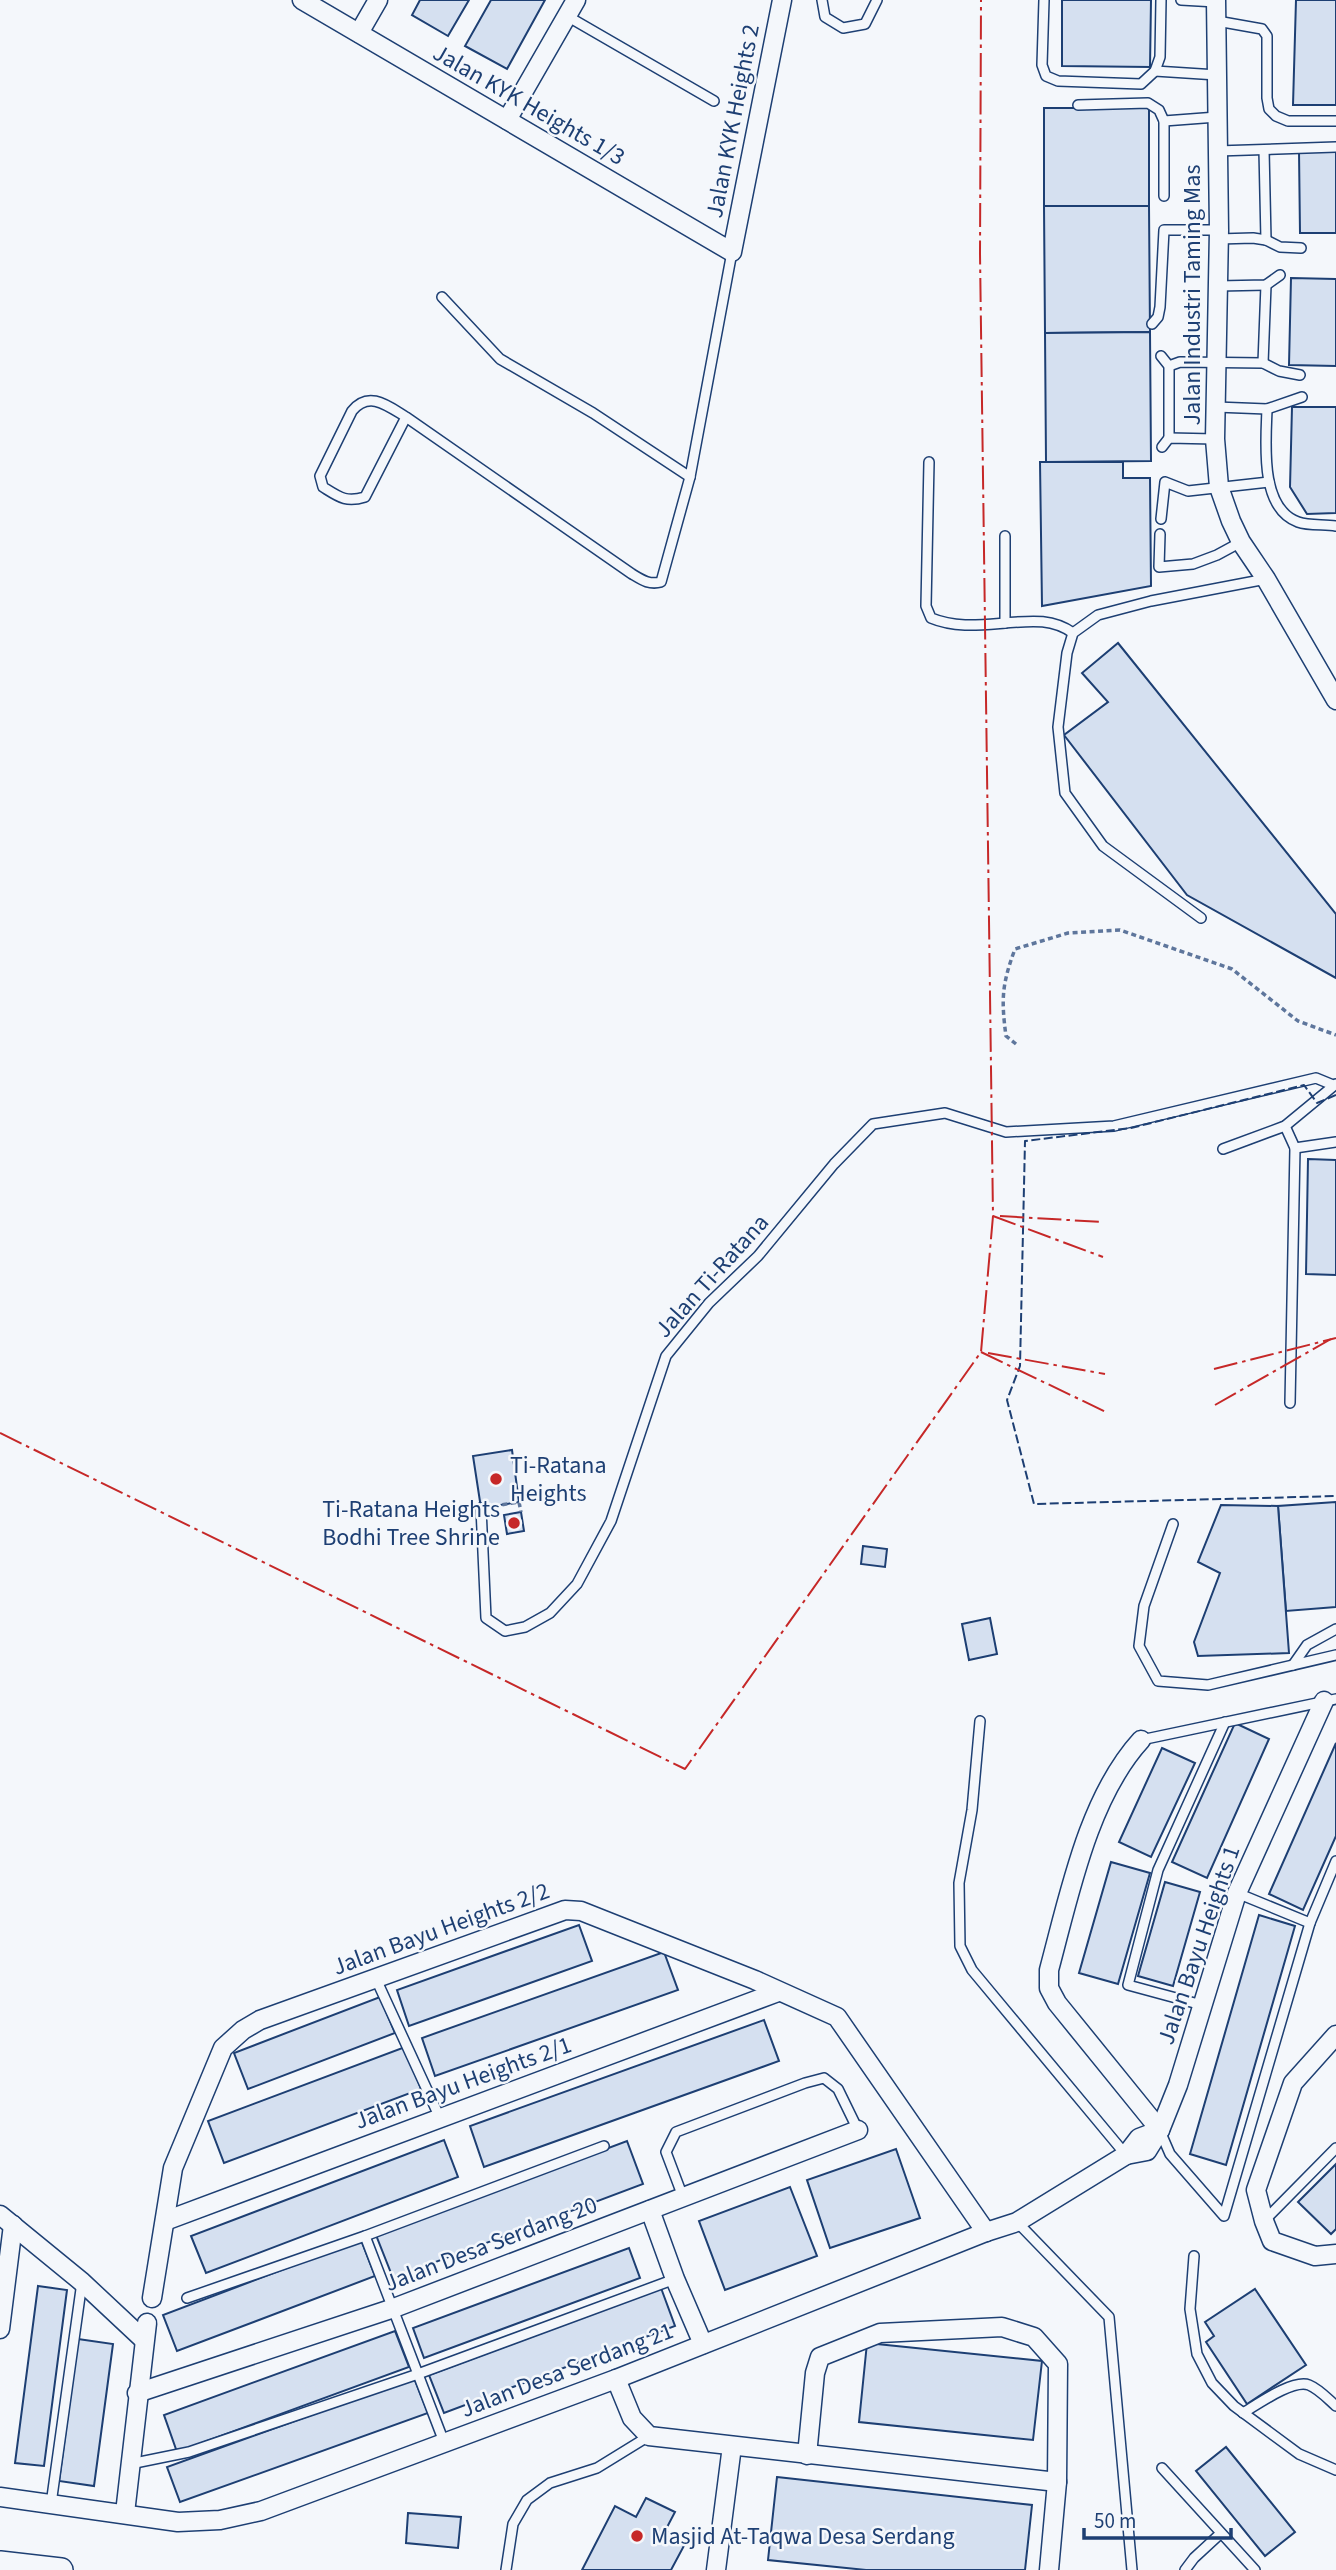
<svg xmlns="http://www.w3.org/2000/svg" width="1336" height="2570" font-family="'Source Sans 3',sans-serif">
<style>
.building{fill:#d5e0f0;stroke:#1d3f73;stroke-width:2}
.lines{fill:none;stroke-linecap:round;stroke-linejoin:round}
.service-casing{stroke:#1d3f73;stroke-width:12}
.minor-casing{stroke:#1d3f73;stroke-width:21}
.tertiary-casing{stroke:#1d3f73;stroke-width:26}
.path{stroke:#5e769c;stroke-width:3.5;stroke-dasharray:5 3.5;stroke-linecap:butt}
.service{stroke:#f4f7fb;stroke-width:9}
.minor{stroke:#f4f7fb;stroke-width:18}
.tertiary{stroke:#f4f7fb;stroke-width:23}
.fence{stroke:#1d3f73;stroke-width:2;stroke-dasharray:9 3.5;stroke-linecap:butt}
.power{stroke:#c62828;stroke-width:2;stroke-dasharray:24 5 3.5 5;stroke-linecap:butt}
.poi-dot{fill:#c62828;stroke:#f4f7fb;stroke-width:2.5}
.labels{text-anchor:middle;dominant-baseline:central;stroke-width:5;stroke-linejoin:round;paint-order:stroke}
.street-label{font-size:24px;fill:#1d3f73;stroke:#f4f7fb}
.poi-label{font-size:24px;fill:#1d3f73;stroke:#f4f7fb;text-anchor:start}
</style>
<rect width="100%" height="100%" fill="#f4f7fb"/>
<g class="building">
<polygon points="420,0 469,0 448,36 412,15"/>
<polygon points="491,0 545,0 507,69 465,46"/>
<polygon points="1062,0 1151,0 1150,67 1062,66"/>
<polygon points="1296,0 1336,0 1336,105 1293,105"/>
<rect x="1044" y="108" width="105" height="98"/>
<polygon points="1336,150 1336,233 1300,233 1299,151"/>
<polygon points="1044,206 1149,206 1150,332 1045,333"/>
<polygon points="1291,278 1336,279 1336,366 1289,365"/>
<polygon points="1150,332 1151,461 1046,462 1045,333"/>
<polygon points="1292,407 1336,407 1336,513 1307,514 1290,487"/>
<polygon points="1040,462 1123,462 1123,478 1150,478 1151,586 1042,606"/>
<polygon points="1118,643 1336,914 1336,978 1187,895 1064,735 1108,702 1082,673"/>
<polygon points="1308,1159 1336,1160 1336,1275 1306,1274"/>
<polygon points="512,1450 519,1502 481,1508 473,1456"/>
<polygon points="1336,1502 1336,1607 1286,1611 1278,1506"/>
<polygon points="1221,1505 1278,1506 1289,1653 1198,1656 1194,1642 1220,1573 1198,1562"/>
<polygon points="521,1512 524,1531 507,1534 504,1515"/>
<polygon points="863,1546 887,1549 885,1567 861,1564"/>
<polygon points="990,1618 997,1654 969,1660 962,1624"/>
<polygon points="1235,1723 1269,1739 1207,1878 1172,1862"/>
<polygon points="1336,1743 1336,1836 1303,1910 1269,1894"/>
<polygon points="1162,1748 1195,1763 1151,1857 1119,1842"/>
<polygon points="1111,1862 1150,1873 1118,1984 1079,1973"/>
<polygon points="1165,1882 1200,1892 1173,1986 1138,1976"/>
<polygon points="1259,1915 1295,1926 1226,2165 1190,2154"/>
<polygon points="579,1925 592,1961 409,2026 397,1990"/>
<polygon points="664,1952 678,1990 435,2076 422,2038"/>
<polygon points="380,1997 395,2033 248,2089 234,2053"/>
<polygon points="764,2020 779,2061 484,2167 470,2126"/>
<polygon points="405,2047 421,2089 224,2163 208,2121"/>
<polygon points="444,2140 458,2177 206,2273 191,2236"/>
<polygon points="627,2141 643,2184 393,2278 376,2235"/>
<polygon points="896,2149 920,2218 830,2248 807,2180"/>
<polygon points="1336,2164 1336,2229 1331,2234 1298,2202"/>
<polygon points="790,2187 817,2256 725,2290 699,2221"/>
<polygon points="361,2240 375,2276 177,2351 163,2315"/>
<polygon points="629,2248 640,2278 424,2358 413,2328"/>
<polygon points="38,2286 67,2290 44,2466 15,2463"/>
<polygon points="661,2288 675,2326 444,2413 429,2375"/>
<polygon points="1255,2289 1306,2365 1247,2404 1206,2342 1214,2336 1205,2322"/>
<polygon points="395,2331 409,2367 177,2452 164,2415"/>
<polygon points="78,2339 113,2344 94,2486 59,2481"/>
<polygon points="867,2343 1042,2361 1033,2440 859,2422"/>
<polygon points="414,2378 428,2413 180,2502 167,2467"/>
<polygon points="1226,2447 1295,2532 1265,2556 1196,2471"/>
<polygon points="777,2477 1032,2505 1025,2570 866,2570 768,2560"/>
<polygon points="646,2498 675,2512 665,2531 686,2542 671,2570 582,2570 615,2506 636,2517"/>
<polygon points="408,2513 461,2517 458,2548 406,2543"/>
</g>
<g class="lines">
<g class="service-casing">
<g id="service">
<polyline points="822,0 825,17 843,28 865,24 877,0"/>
<polyline points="1044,0 1042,65 1046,76 1058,81 1141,84 1155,71 1160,57 1161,0"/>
<polyline points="1181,0 1216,2"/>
<polyline points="567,16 714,101"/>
<polyline points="1217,21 1262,29 1267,36 1267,98 1269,109 1276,116 1288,121 1336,121"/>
<polyline points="1155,71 1217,75"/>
<polyline points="1078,105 1148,103 1159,110 1164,121 1164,196"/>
<polyline points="1164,121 1217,117"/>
<polyline points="1264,150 1266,240"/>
<polyline points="1217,151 1336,147"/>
<polyline points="1218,239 1253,238 1266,240 1280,247 1301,248"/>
<polyline points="1218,286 1266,285 1280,275"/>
<polyline points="442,297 500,359 593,413 690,477"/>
<polyline points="1152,324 1158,317 1160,307 1164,230 1219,230"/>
<polyline points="1161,356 1169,366 1169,438"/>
<polyline points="1263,363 1266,285"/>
<polyline points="1169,366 1180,362 1263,363 1279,371 1300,375"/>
<polyline points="1216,407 1267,409 1302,397"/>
<path d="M1267,409C1266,441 1259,508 1298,522C1309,526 1325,524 1336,526"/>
<path d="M406,417L365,497C346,503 339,497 323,487L320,476L352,411C369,390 388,406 406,417L632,574C642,580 649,585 661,582L690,477L732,252"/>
<polyline points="1162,447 1169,438 1215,439"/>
<path d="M929,462L926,606L931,618C955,628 980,625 1005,623"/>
<polyline points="1161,519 1165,482 1188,491 1269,482"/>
<polyline points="1160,534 1159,567 1193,564 1217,555 1241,542"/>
<path d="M1005,536V623C1030,621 1052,618 1073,633"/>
<polyline points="1201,918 1103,846 1065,793 1058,727 1067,653 1073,633 1098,615 1151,601 1266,579"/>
<polyline points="1285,1126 1295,1148 1290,1403"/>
<polyline points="1295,1148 1336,1142"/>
<polyline points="1223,1149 1285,1126 1336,1084"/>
<polyline points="481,1508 486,1618 505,1631 525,1627 550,1613 577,1584 611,1521 666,1356 709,1303 758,1256 834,1164 873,1124 945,1113 1006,1132 1114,1126 1316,1078 1333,1085"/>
<polyline points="1173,1524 1144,1606 1139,1646 1158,1681 1208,1685 1336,1655"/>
<polyline points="1293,1665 1307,1645 1336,1629"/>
<polyline points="980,1721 972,1810 959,1883 960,1946 972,1970 1126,2155"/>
<polyline points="1141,1740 1336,1699"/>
<polyline points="1237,1893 1310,1923"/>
<polyline points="376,1979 440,2118"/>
<polyline points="1202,2005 1128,1985 1158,1870 1225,1722"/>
<polyline points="1160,2131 1170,2154 1224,2216 1310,1923 1336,1861"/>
<polyline points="683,2197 666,2152 676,2132 805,2083 824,2078 838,2089 858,2130"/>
<polyline points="1264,2221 1336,2148"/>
<polyline points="1017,2222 1109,2317 1132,2570"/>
<polyline points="365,2236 444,2442"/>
<polyline points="1194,2256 1190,2309 1197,2354 1212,2383 1234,2406 1299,2454 1336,2470"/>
<polyline points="187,2298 365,2236 604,2146"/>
<path d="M1243,2413C1258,2404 1293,2379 1309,2385C1319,2389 1328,2399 1336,2406"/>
<polyline points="130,2464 189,2452 418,2374 675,2279"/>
<polyline points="1162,2468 1255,2570"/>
<polyline points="51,2504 82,2282"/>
<polyline points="506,2570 513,2524 527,2500 550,2483 597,2468 649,2436"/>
<polyline points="1185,2570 1194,2558 1220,2534"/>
</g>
</g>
<g class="minor-casing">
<g id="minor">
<polyline points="302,0 732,252 782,0"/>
<polyline points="1216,0 1219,230 1215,439 1219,487 1231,521 1241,542 1266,579 1336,700"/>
<polyline points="359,33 378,0"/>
<polyline points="507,120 576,0"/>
<path d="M1141,1740C1088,1798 1069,1896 1049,1970V1988L1057,2003L1160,2130"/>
<polyline points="1336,2035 1293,2083 1256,2190 1264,2221 1272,2241 1315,2256 1336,2254"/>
<polyline points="1160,2130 1139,2138 1126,2155 1147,2151 1160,2130 1178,2085 1237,1893 1324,1701"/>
<polyline points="650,2210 675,2279 703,2344"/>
<polyline points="0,2215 82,2282 144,2340"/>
<polyline points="165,2221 778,1992"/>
<polyline points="152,2298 173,2168 223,2048 243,2030 260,2020 565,1910 581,1911 755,1980 837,2017 986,2232"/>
<polyline points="0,2329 13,2225"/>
<polyline points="616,2379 632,2418 649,2436 1057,2482"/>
<polyline points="137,2393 394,2308 858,2130"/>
<polyline points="807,2455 815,2373 820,2357 880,2333 1002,2327 1034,2337 1058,2364 1057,2482 1049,2570"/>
<polyline points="0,2497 178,2522 220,2520 261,2511 616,2379 986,2232 1017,2222 1126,2155"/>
<polyline points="125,2513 147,2323"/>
<polyline points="716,2570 732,2446"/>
</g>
</g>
<g class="tertiary-casing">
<polyline id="tertiary" points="0,2563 61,2570"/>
</g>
<g class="path">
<path d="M1016,1044L1006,1036C1001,999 1002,984 1015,949L1068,933L1120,930L1232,969L1298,1021L1336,1035"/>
<polyline points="494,1506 519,1502 521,1512"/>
</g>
<use href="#service" class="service"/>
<use href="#minor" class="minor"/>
<use href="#tertiary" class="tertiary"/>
<polyline class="fence" points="1336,1095 1317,1103 1304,1085 1131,1128 1025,1141 1020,1366 1007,1400 1034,1504 1336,1496"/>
<g class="power">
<polyline points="993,1216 1103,1257"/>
<polyline points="1000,1216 1102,1222"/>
<polyline points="981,1352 1106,1412"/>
<polyline points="988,1353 1105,1374"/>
<polyline points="1214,1369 1336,1338"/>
<polyline points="1215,1405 1331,1339"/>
<polyline points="0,1433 685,1769 981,1352 993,1216 980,254 981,0"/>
</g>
</g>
<g class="poi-dot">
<circle cx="496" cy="1479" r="7"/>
<circle cx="514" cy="1523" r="7"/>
<circle cx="637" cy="2536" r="7"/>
</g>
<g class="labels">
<g class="street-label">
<text transform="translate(529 105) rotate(30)">Jalan KYK Heights 1/3</text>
<text transform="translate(733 121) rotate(-79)">Jalan KYK Heights 2</text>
<text transform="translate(1192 295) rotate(-90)">Jalan Industri Taming Mas</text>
<text transform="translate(712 1276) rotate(-48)">Jalan Ti-Ratana</text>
<text transform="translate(441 1929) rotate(-20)">Jalan Bayu Heights 2/2</text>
<text transform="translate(1199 1945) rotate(-71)">Jalan Bayu Heights 1</text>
<text transform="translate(463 2083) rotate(-20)">Jalan Bayu Heights 2/1</text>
<text transform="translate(491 2244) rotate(-21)">Jalan Desa Serdang 20</text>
<text transform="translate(567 2370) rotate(-21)">Jalan Desa Serdang 21</text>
</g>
<g class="poi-label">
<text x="510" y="1465">Ti-Ratana<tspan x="510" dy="28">Heights</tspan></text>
<text x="500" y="1509" text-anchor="end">Ti-Ratana Heights<tspan x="500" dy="28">Bodhi Tree Shrine</tspan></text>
<text x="651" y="2536">Masjid At-Taqwa Desa Serdang</text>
</g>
</g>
<path d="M1084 2528v10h147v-10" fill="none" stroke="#1d3f73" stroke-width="3.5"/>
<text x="1094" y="2528" font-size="21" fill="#1d3f73" stroke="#f4f7fb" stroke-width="5" paint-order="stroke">50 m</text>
</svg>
